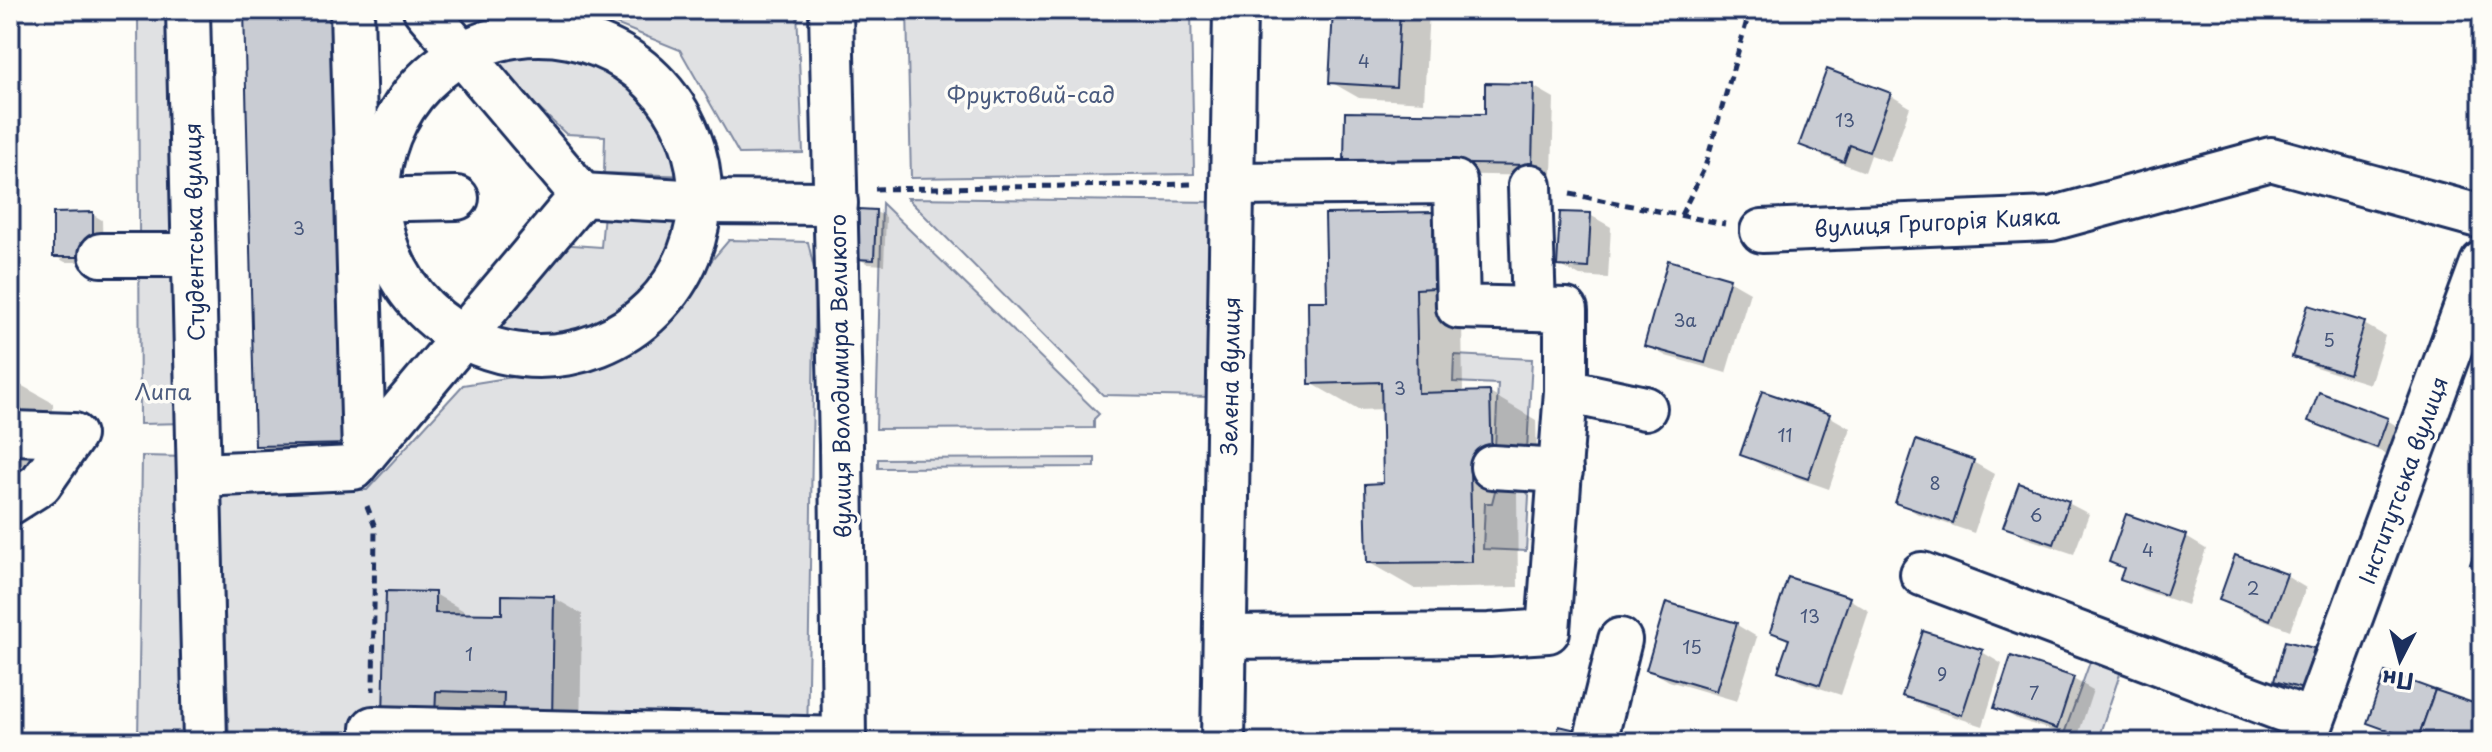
<svg xmlns="http://www.w3.org/2000/svg" width="2492" height="752" font-family="'Playpen Sans',sans-serif">
<style>
.green{fill:#e0e1e3;stroke:#7e88a0;stroke-width:2}
.shadow{fill:#0003}
.building{fill:#c9ccd3;stroke:#1b2f5e;stroke-width:2}
.lines{fill:none;stroke-linecap:round;stroke-linejoin:round}
.minor-casing{stroke:#1b2f5e;stroke-width:48}
.path{stroke:#1b2f5e;stroke-width:5;stroke-dasharray:8 6;stroke-linecap:butt}
.minor{stroke:#fdfcf7;stroke-width:42}
.labels{text-anchor:middle;dominant-baseline:central;stroke-width:7;stroke-linejoin:round;paint-order:stroke}
.number-label{font-size:18px;fill:#46567b}
.park-label{font-size:22px;fill:#4c5c7f;stroke:#fdfcf7}
.street-label{font-size:22px;fill:#1b2f5e;stroke:#fdfcf7}
</style>
<rect width="100%" height="100%" fill="#fdfcf7"/>
<filter id="ink" filterUnits="userSpaceOnUse"><feTurbulence type="fractalNoise" baseFrequency=".0125" numOctaves="2"/><feDisplacementMap in="SourceGraphic" scale="16" xChannelSelector="R" yChannelSelector="G"/><feConvolveMatrix kernelMatrix="1 2 1 2 8 2 1 2 1" color-interpolation-filters="sRGB"/></filter>
<g filter="url(#ink)">
<g class="green">
<polygon points="138,10 181,10 187,423 140,424"/>
<polygon points="552,10 797,10 803,153 739,154 680,50 596,16"/>
<polygon points="907,10 1191,10 1194,174 911,178"/>
<polygon points="556,44 602,55 637,77 670,113 693,176 604,173 605,136 566,134 483,56 509,46"/>
<polygon points="907,198 1215,202 1212,397 1103,395"/>
<polygon points="882,203 1099,414 1094,419 1094,428 876,429"/>
<path d="M604,213L688,220C681,311 561,374 481,333L558,244L601,247Z"/>
<polygon points="729,240 808,242 815,273 807,742 229,742 221,489 367,490 463,385 556,370 642,343"/>
<polygon points="1454,355 1532,359 1527,450 1495,448 1498,384 1453,382"/>
<polygon points="142,456 189,457 193,742 138,742"/>
<polygon points="1095,458 1095,467 878,468 878,459"/>
<polygon points="1498,479 1516,480 1529,495 1526,551 1483,549 1485,503 1492,503"/>
<polygon points="2098,640 2127,653 2097,742 2061,742"/>
</g>
<g class="shadow">
<polygon points="246,10 382,460 286,461 257,445"/>
<polygon points="1335,10 1429,10 1424,102 1359,98 1331,82"/>
<polygon points="1533,86 1554,98 1552,176 1367,173 1487,116"/>
<polygon points="1890,95 1910,107 1890,162 1871,155 1865,172 1822,156 1802,144"/>
<polygon points="876,212 886,217 884,265 868,264 858,258"/>
<polygon points="92,214 102,220 103,262 65,262 55,256"/>
<polygon points="1433,214 1480,241 1481,314 1462,315 1463,394 1490,393 1536,420 1538,493 1517,493 1518,587 1415,589 1368,562 1385,485 1384,409 1358,410 1311,383 1329,303"/>
<polygon points="1590,215 1611,227 1608,278 1580,276 1559,265"/>
<polygon points="1729,280 1750,292 1726,373 1666,356 1646,345"/>
<polygon points="2309,307 2364,324 2385,336 2370,384 2315,367 2294,356"/>
<polygon points="10,379 53,403 55,500 10,501"/>
<polygon points="1763,393 1829,416 1850,428 1829,489 1763,466 1742,454"/>
<polygon points="2310,420 2387,420 2407,432 2397,458 2331,432"/>
<polygon points="1973,462 1994,474 1974,533 1918,514 1898,502"/>
<polygon points="2068,503 2089,514 2074,554 2026,538 2006,526"/>
<polygon points="2186,537 2206,549 2187,605 2143,590 2123,578 2126,570 2111,561"/>
<polygon points="2286,576 2306,588 2290,630 2241,611 2221,599"/>
<polygon points="435,594 464,611 463,615 504,616 554,598 582,614 580,738 506,708 464,707 464,734 414,733"/>
<polygon points="1849,599 1869,611 1841,695 1801,682 1780,670 1790,642 1772,631"/>
<polygon points="1668,604 1737,625 1757,637 1737,701 1669,681 1648,669"/>
<polygon points="2313,650 2323,656 2313,694 2286,686 2276,680"/>
<polygon points="1982,652 2002,664 1983,726 1925,707 1904,695"/>
<polygon points="2073,679 2093,690 2077,739 2017,719 1996,707"/>
<polygon points="2482,708 2482,742 2413,742 2390,734 2370,722"/>
</g>
<g class="building">
<polygon points="244,10 343,10 353,444 255,446"/>
<polygon points="1333,10 1400,10 1396,87 1329,83"/>
<polygon points="1827,69 1891,93 1869,152 1850,145 1844,162 1799,145"/>
<polygon points="1485,83 1534,84 1532,165 1344,162 1345,112 1485,114"/>
<polygon points="858,209 876,210 874,260 856,259"/>
<polygon points="93,212 93,257 53,257 53,213"/>
<polygon points="1433,212 1434,288 1416,289 1418,393 1490,391 1492,467 1470,468 1472,562 1367,563 1365,484 1383,483 1381,382 1309,384 1308,301 1327,301 1325,214"/>
<polygon points="1560,212 1591,213 1588,268 1557,266"/>
<polygon points="1668,260 1730,278 1705,363 1644,346"/>
<polygon points="2308,305 2365,322 2349,374 2292,357"/>
<polygon points="1762,391 1830,414 1808,479 1740,455"/>
<polygon points="2319,392 2388,418 2377,448 2308,421"/>
<polygon points="1916,440 1974,460 1953,523 1895,503"/>
<polygon points="2019,483 2069,501 2054,544 2003,527"/>
<polygon points="2126,514 2187,535 2166,595 2120,579 2124,568 2109,562"/>
<polygon points="2482,530 2482,568 2470,564"/>
<polygon points="2235,555 2287,574 2270,620 2219,600"/>
<polygon points="1788,577 1850,597 1820,685 1778,671 1789,639 1770,632"/>
<polygon points="386,591 435,592 435,613 502,614 502,595 554,596 552,723 503,721 504,693 436,691 435,719 383,718"/>
<polygon points="1666,602 1737,623 1716,691 1646,670"/>
<polygon points="1923,631 1983,650 1962,715 1902,696"/>
<polygon points="2285,641 2314,648 2303,689 2274,681"/>
<polygon points="2011,656 2074,677 2057,729 1994,708"/>
<polygon points="2385,672 2435,690 2417,741 2367,723"/>
<polygon points="2435,690 2482,706 2482,716 2473,742 2417,741"/>
<polygon points="1559,726 1589,733 1587,742 1555,742"/>
</g>
<g class="lines">
<g class="minor-casing">
<g id="minor">
<polyline points="188,10 205,742"/>
<polyline points="352,10 364,455"/>
<polyline points="425,10 582,195"/>
<polyline points="831,10 841,445 844,742"/>
<circle cx="539" cy="195" r="161"/>
<polyline points="1234,184 1455,182 1458,307 1534,309"/>
<polyline points="357,200 457,198"/>
<polyline points="1762,231 2051,219 2271,159 2482,217"/>
<polyline points="101,255 192,255"/>
<polyline points="1566,391 1645,408"/>
<polyline points="1492,467 1561,471"/>
<polyline points="200,475 353,468 582,195 701,202 836,203"/>
<polyline points="10,503 40,484 74,435 13,433"/>
<polyline points="1922,574 2312,721"/>
<polyline points="1225,637 1489,635 1548,631 1566,391 1566,310 1534,309 1530,186"/>
<polyline points="373,728 844,739"/>
<polyline points="1223,742 1235,10"/>
<polyline points="1595,742 1620,640"/>
<polyline points="2305,742 2482,263"/>
</g>
</g>
<g class="path">
<polyline points="875,189 1193,184"/>
<polyline points="1570,194 1725,224"/>
<polyline points="1681,215 1705,167 1750,10"/>
<polyline points="367,506 375,527 373,691"/>
</g>
<use href="#minor" class="minor"/>
</g>
</g>
<g class="labels">
<g class="number-label">
<text x="1364" y="60">4</text>
<text x="1845" y="119">13</text>
<text x="299" y="227">3</text>
<text x="1685" y="319">3а</text>
<text x="2329" y="339">5</text>
<text x="1400" y="387">3</text>
<text x="1785" y="434">11</text>
<text x="1935" y="482">8</text>
<text x="2036" y="514">6</text>
<text x="2148" y="549">4</text>
<text x="2253" y="587">2</text>
<text x="1810" y="615">13</text>
<text x="1692" y="646">15</text>
<text x="469" y="653">1</text>
<text x="1942" y="673">9</text>
<text x="2034" y="692">7</text>
</g>
<g class="park-label">
<text x="1031" y="93">Фруктовий-сад</text>
<text x="163" y="390">Липа</text>
</g>
<g class="street-label">
<text transform="translate(1937 221) rotate(-3)">вулиця Григорія Кияка</text>
<text transform="translate(193 232) rotate(-91)">Студентська вулиця</text>
<text transform="translate(839 376) rotate(-91)">вулиця Володимира Великого</text>
<text transform="translate(1229 376) rotate(-89)">Зелена вулиця</text>
<text transform="translate(2402 480) rotate(-70)">Інститутська вулиця</text>
</g>
</g>
<rect width="2492" height="752" fill="none" stroke="#fdfcf7" stroke-width="40"/>
<rect x="20" y="20" width="2452" height="712" fill="none" stroke="#1b2f5e" stroke-width="3" filter="url(#ink)"/>
<g transform="translate(2400 660) rotate(186)" stroke="#fdfcf7" stroke-width="6" paint-order="stroke">
<path d="M0-6L14 30L0 20L-14 30Z" fill="#1b2f5e"/>
<text y="-12" font-size="22" font-weight="bold" text-anchor="middle" fill="#1b2f5e">Пн</text>
</g>
</svg>
